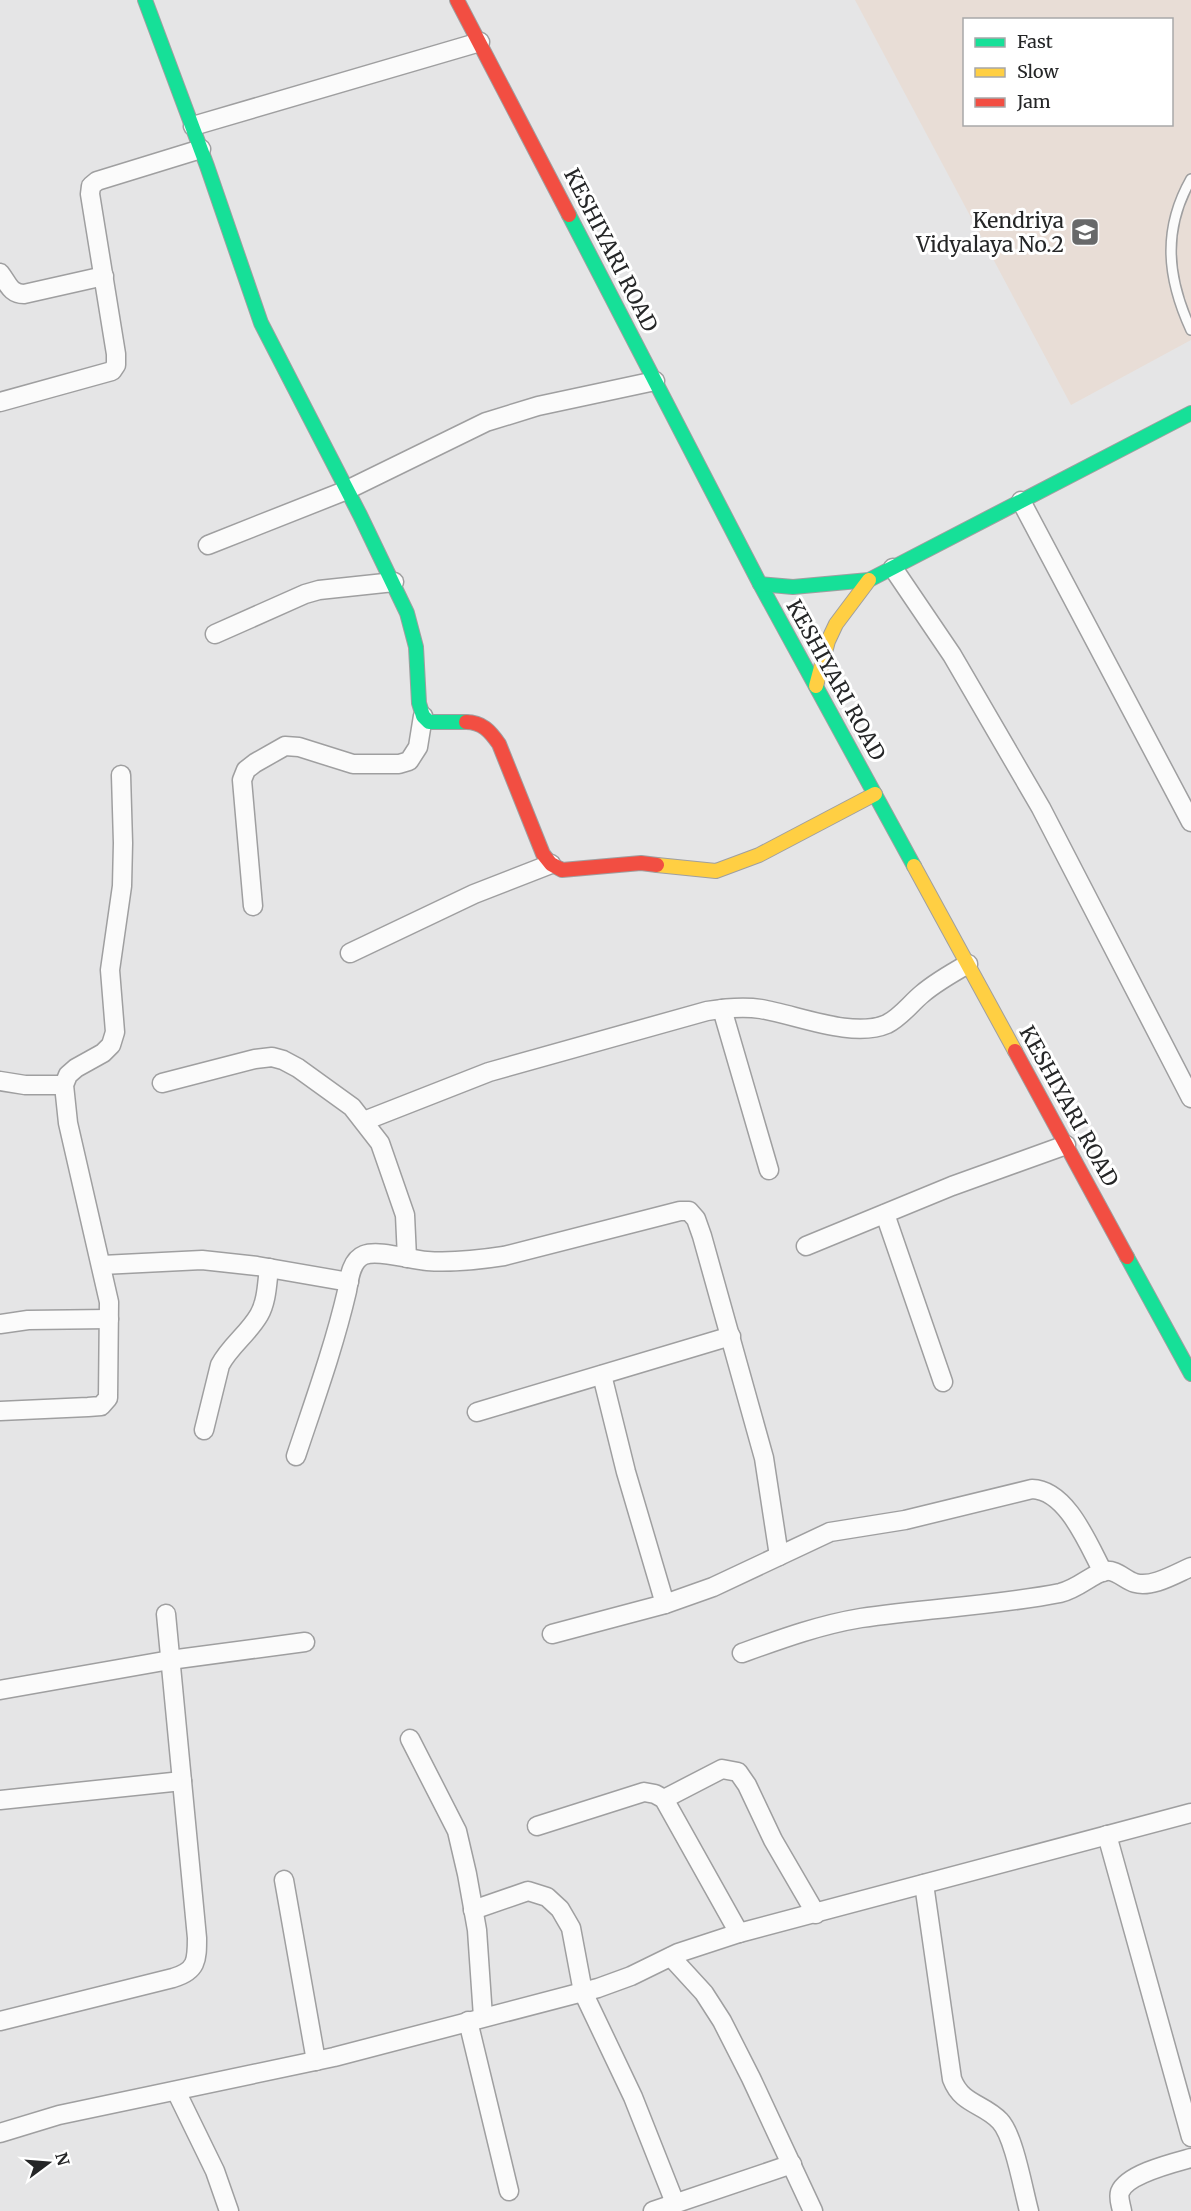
<svg xmlns="http://www.w3.org/2000/svg" width="1191" height="2211" font-family="Merriweather,serif">
<style>
.education{fill:#e8ddd6;fill-rule:evenodd}
.lines{fill:none;stroke-linecap:round;stroke-linejoin:round}
.lane-casing{stroke:#9f9fa0;stroke-width:12}
.street-casing{stroke:#9f9fa0;stroke-width:21}
.fast-casing{stroke:#9f9fa0;stroke-width:16}
.slow-casing{stroke:#9f9fa0;stroke-width:16}
.jam-casing{stroke:#9f9fa0;stroke-width:16}
.lane{stroke:#fbfbfb;stroke-width:9}
.street{stroke:#fbfbfb;stroke-width:18}
.fast{stroke:#16e098;stroke-width:14}
.slow{stroke:#ffcf43;stroke-width:14}
.jam{stroke:#f24e42;stroke-width:14}
.labels{text-anchor:middle;dominant-baseline:central;stroke-width:6;stroke-linejoin:round;paint-order:stroke}
.poi-label{font-size:21px;fill:#252627;stroke:#fff;text-anchor:end}
.street-label{font-size:21px;fill:#252627;stroke:#fff}
</style>
<rect width="100%" height="100%" fill="#e5e5e6"/>
<path class="education" d="M855,0H1191V340L1071,405ZM964,20H1172V124H964Z"/>
<g class="lines">
<g class="lane-casing">
<path id="lane" d="M1191,179C1162,230 1167,278 1191,330"/>
</g>
<g class="street-casing">
<g id="street">
<polyline points="193,126 480,42"/>
<path d="M0,273C8,283 10,294 24,294L104,276"/>
<polyline points="0,402 112,371 116,365 116,354 90,194 91,186 97,181 201,149"/>
<polyline points="1021,501 1191,822"/>
<polyline points="208,545 347,490 486,422 538,406 655,381"/>
<polyline points="893,568 952,655 1041,808 1191,1098"/>
<polyline points="215,634 305,594 319,590 394,582"/>
<polyline points="253,906 242,780 246,770 255,763 285,746 299,747 353,764 399,764 409,761 418,747 423,716"/>
<polyline points="350,953 474,894 551,864"/>
<polyline points="722,1009 769,1170"/>
<polyline points="0,1081 25,1085 64,1085"/>
<polyline points="162,1083 255,1059 272,1057 283,1060 298,1068 352,1107 380,1143 405,1215 407,1258"/>
<path d="M364,1121L489,1072L707,1011C725,1008 743,1006 761,1009C797,1015 853,1039 887,1024C901,1017 910,1004 922,994C936,982 952,973 968,964"/>
<polyline points="885,1214 943,1382"/>
<polyline points="806,1246 952,1186 1066,1145"/>
<polyline points="102,1265 202,1260 257,1266 349,1282"/>
<polyline points="0,1324 28,1320 109,1319"/>
<polyline points="602,1375 626,1472 665,1604"/>
<polyline points="0,1411 88,1407 101,1406 108,1398 109,1302 68,1123 64,1085 68,1075 76,1068 103,1053 111,1045 115,1032 110,970 122,886 123,843 121,775"/>
<polyline points="477,1412 731,1336"/>
<path d="M204,1430L220,1365C230,1346 248,1334 259,1315C267,1301 267,1283 269,1268"/>
<path d="M296,1456C314,1402 334,1347 347,1291C349,1279 351,1260 364,1255C379,1249 410,1260 427,1261C453,1263 478,1260 504,1256L680,1211H689L696,1219L702,1236L764,1458L779,1556"/>
<path d="M552,1634L665,1604L713,1587L830,1532L905,1520L1032,1489C1067,1490 1088,1544 1103,1572"/>
<path d="M742,1653C781,1639 819,1625 861,1618C927,1608 994,1606 1060,1593C1078,1589 1092,1574 1105,1571C1116,1569 1125,1580 1135,1583C1152,1588 1175,1574 1191,1567"/>
<polyline points="0,1690 170,1660 305,1642"/>
<polyline points="410,1739 457,1831 467,1874 477,1930 483,2017"/>
<polyline points="664,1799 722,1769 738,1772 747,1785 773,1840 816,1914"/>
<polyline points="0,1800 182,1781"/>
<polyline points="537,1826 644,1792 655,1794 664,1799 739,1933"/>
<polyline points="1107,1835 1191,2137"/>
<polyline points="284,1880 316,2061"/>
<path d="M924,1884L952,2079C962,2105 983,2103 1000,2121C1014,2136 1023,2189 1029,2211"/>
<polyline points="473,1910 528,1891 547,1897 560,1909 571,1928 583,1992 633,2097 675,2203"/>
<polyline points="671,1957 704,1993 722,2021 751,2078 813,2211"/>
<path d="M0,2021L173,1978C197,1971 197,1960 197,1938L166,1614"/>
<polyline points="468,2021 509,2191"/>
<polyline points="176,2091 215,2171 229,2211"/>
<polyline points="0,2133 59,2115 334,2057 598,1988 631,1976 678,1953 739,1933 1191,1813"/>
<polyline points="653,2211 792,2164"/>
<path d="M1122,2211C1121,2205 1118,2198 1120,2192C1127,2174 1173,2163 1191,2158"/>
</g>
</g>
<g class="fast-casing">
<g id="fast">
<polyline points="145,0 207,166 261,323 360,515 407,613 416,647 419,703 423,716 429,722 466,722"/>
<polyline points="569,215 760,584 914,866"/>
<polyline points="760,584 793,587 869,580 1191,413"/>
<polyline points="1127,1257 1191,1374"/>
</g>
</g>
<g class="slow-casing">
<g id="slow">
<polyline points="816,686 828,641 836,624 869,580"/>
<polyline points="657,865 716,871 759,855 875,794"/>
<polyline points="914,866 1015,1051"/>
</g>
</g>
<g class="jam-casing">
<g id="jam">
<polyline points="457,0 569,215"/>
<path d="M466,722C482,722 490,731 499,744L543,854L551,864L562,870L641,863L657,865"/>
<polyline points="1015,1051 1127,1257"/>
</g>
</g>
<use href="#lane" class="lane"/>
<use href="#street" class="street"/>
<use href="#fast" class="fast"/>
<use href="#slow" class="slow"/>
<use href="#jam" class="jam"/>
</g>
<defs>
<g id="school-square" transform="scale(1.5)"><rect x="-9" y="-9" width="18" height="18" rx="4" fill="#68696a" stroke="#fff"/><path d="M0-5L7-2L0 1L-7-2ZM-4 1L0 2.5L4 1V4Q0 6-4 4Z" fill="#fff"/></g>
</defs>
<g fill-rule="evenodd">
<use href="#school-square" x="1085" y="232"/>
</g>
<g class="labels">
<g class="poi-label">
<text x="1064" y="220">Kendriya<tspan x="1064" dy="24">Vidyalaya No.2</tspan></text>
</g>
<g class="street-label">
<text transform="translate(611 250) rotate(63)">KESHIYARI ROAD</text>
<text transform="translate(836 680) rotate(61)">KESHIYARI ROAD</text>
<text transform="translate(1069 1106) rotate(61)">KESHIYARI ROAD</text>
</g>
</g>
<rect x="963" y="18" width="210" height="108" fill="#ffffff" stroke="#a8a8a9" stroke-width="1.5"/>
<rect x="975" y="38" width="30" height="9" fill="#16e098" stroke="#a8a8a9" stroke-width="1.5"/>
<text x="1017" y="48" font-size="18" fill="#252627">Fast</text>
<rect x="975" y="68" width="30" height="9" fill="#ffcf43" stroke="#a8a8a9" stroke-width="1.5"/>
<text x="1017" y="78" font-size="18" fill="#252627">Slow</text>
<rect x="975" y="98" width="30" height="9" fill="#f24e42" stroke="#a8a8a9" stroke-width="1.5"/>
<text x="1017" y="108" font-size="18" fill="#252627">Jam</text>
<g transform="translate(48 2163) rotate(74)" stroke="#ffffff" stroke-width="4.5" paint-order="stroke">
<path d="M0-4.5L10 22L0 15L-10 22Z" fill="#252627"/>
<text y="-9" font-size="16" font-weight="bold" text-anchor="middle" fill="#252627">N</text>
</g>
</svg>
